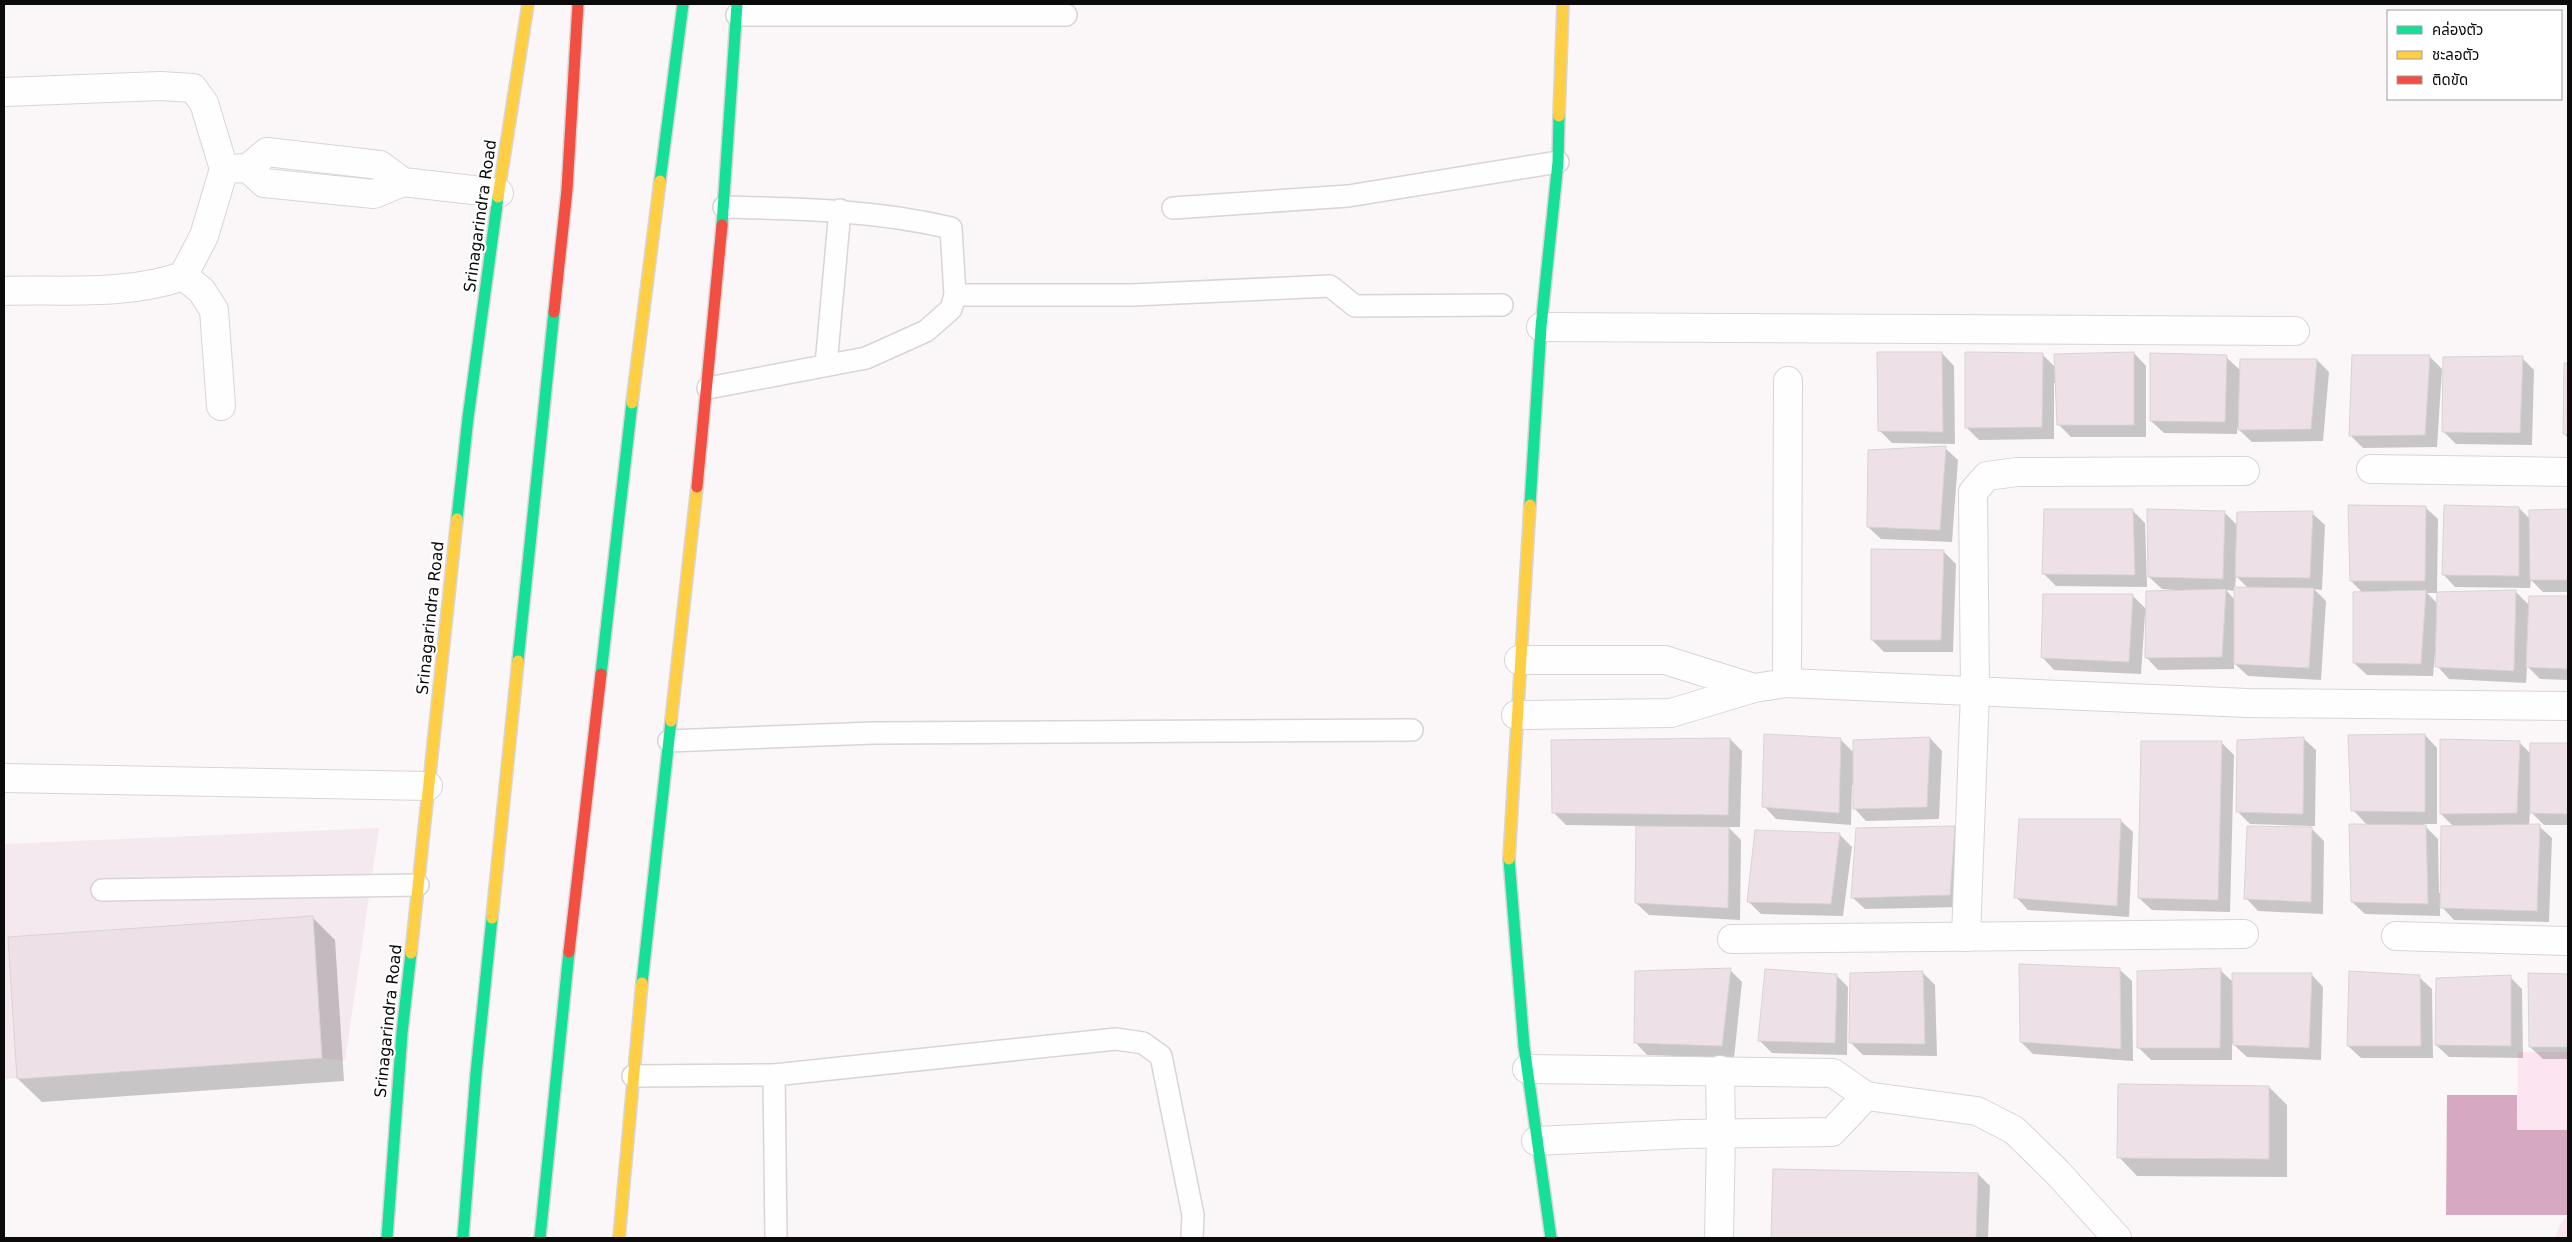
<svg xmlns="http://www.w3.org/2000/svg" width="2572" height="1242" font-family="'DejaVu Sans','Noto Sans Thai',sans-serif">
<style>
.built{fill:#f3e9ee}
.green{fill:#fce5f0}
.water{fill:#d6a9c0}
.shadow{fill:#0003;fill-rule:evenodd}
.building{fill:#eee0e7;stroke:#d7d4d5}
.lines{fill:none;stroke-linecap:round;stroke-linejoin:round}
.lane-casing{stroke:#d8d5d6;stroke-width:24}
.street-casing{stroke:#d8d5d6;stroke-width:30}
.fast-casing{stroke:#d8d5d6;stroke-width:14}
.slow-casing{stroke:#d8d5d6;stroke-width:14}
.jam-casing{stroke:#d8d5d6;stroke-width:14}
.lane{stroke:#fefefe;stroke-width:21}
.street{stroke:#fefefe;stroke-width:28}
.fast{stroke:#16e098;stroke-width:11}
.slow{stroke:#ffcf43;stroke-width:11}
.jam{stroke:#f24e42;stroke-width:11}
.labels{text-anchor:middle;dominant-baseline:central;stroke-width:4.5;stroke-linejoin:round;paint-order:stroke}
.street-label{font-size:16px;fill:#0c0b0b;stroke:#fff}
</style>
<rect width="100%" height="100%" fill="#fbf7f9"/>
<polygon class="built" points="379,828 345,1061 322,1058 4,1079 4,844"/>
<g class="green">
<polygon points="2518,1052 2568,1052 2568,1130 2517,1130"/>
<polygon points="2568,1215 2568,1238 2555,1238 2560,1224"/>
</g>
<polygon class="water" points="2447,1095 2517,1095 2517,1130 2568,1130 2568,1215 2446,1215"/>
<g class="shadow">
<polygon points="1942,353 1954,366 1955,444 1892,443 1880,431"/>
<polygon points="2134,353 2146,366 2146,437 2071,437 2059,425 2057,383 2054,383 2054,439 1979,440 1966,427 2042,354 2056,368"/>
<polygon points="2429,356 2442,369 2437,447 2363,448 2350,435"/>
<polygon points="2226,357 2241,371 2317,360 2329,372 2323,441 2252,442 2237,428 2237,434 2164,433 2151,421"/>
<polygon points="2522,358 2534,370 2532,445 2456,444 2443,431"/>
<polygon points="2568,364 2568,438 2564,434 2566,365"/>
<polygon points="1945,448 1958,460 1952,542 1881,539 1868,527"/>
<path d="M2425,507L2438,519L2437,593L2516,592L2530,606V597H2568V680L2540,679L2527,666L2526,683L2449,679L2437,666V653H2435L2433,676L2367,675L2354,663L2363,593L2351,581ZM2427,593H2439L2438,604Z"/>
<polygon points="2519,508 2530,519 2530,512 2568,510 2568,592 2543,592 2531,580 2530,588 2455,587 2443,574"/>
<polygon points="2132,510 2145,523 2147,587 2056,586 2044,574"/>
<path d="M2225,513L2238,526L2312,513L2325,525L2322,590L2314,589L2326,601L2321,680L2248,676L2234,663V669L2158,670L2146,657L2147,614H2145L2141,674L2054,670L2042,657L2133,596L2147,610L2175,592V590L2162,589L2149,577ZM2236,576L2248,588H2235ZM2226,590L2235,591V600Z"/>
<polygon points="1944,552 1956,564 1953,652 1884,652 1872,640"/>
<polygon points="2425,735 2437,748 2437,824 2423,824 2438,839 2439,893 2442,893 2454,827 2441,814 2519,742 2531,754 2531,744 2568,745 2568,825 2544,825 2530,811 2529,826 2539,826 2552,838 2549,922 2454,920 2440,905 2440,916 2365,914 2352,902 2367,825 2353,810"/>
<polygon points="1930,738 1942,751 1939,819 1866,821 1854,808 1854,785 1852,785 1851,825 1776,819 1764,806 1840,739 1854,753"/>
<polygon points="2303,738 2316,750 2315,826 2309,826 2324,841 2323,914 2258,911 2246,898 2309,826 2250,824 2238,812"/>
<polygon points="1730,739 1742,751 1740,827 1728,827 1741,840 1740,920 1649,915 1636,903 1637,826 1566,825 1554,813"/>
<polygon points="2222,743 2234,755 2230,912 2152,910 2139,898"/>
<polygon points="2120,820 2133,832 2129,917 2028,910 2016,897"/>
<polygon points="1954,827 1967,840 1962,907 1865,909 1852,897"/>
<polygon points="1839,834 1852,847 1843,916 1761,914 1748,901"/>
<polygon points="312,917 335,940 344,1081 42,1102 18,1079"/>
<polygon points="2119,969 2132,981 2133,1061 2033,1054 2021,1042"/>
<polygon points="1730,970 1742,982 1734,1058 1647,1055 1635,1042"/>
<polygon points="2220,970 2234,983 2311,974 2323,987 2321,1060 2247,1057 2232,1043 2232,1060 2151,1060 2138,1047"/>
<polygon points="1923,973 1935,985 1937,1056 1863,1055 1850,1042"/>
<polygon points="1836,975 1848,987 1847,1055 1772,1053 1760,1041"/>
<polygon points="2530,975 2568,975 2568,1059 2543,1059 2530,1047"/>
<polygon points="2419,977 2432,989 2433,1058 2361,1058 2348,1046"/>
<polygon points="2510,977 2522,989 2523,1058 2449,1057 2436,1045"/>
<polygon points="2269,1087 2287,1105 2287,1177 2137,1176 2119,1157"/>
<polygon points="1774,1170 1978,1174 1990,1186 1988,1238 1772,1238"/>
</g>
<g class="building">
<polygon points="1877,352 1942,352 1943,432 1878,431"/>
<polygon points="1965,352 2043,353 2042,427 1965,428"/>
<polygon points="2134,352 2134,425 2057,425 2054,354"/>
<polygon points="2150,353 2227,355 2225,422 2150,421"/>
<polygon points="2352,355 2430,355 2425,435 2349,436"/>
<polygon points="2523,356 2520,433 2442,432 2443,357"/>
<polygon points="2240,359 2317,359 2311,429 2238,430"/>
<polygon points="2564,363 2568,363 2568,435 2563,434"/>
<polygon points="1946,446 1940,530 1867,527 1868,450"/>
<polygon points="2348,505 2426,506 2425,581 2350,581"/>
<polygon points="2444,505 2519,507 2519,576 2442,575"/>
<polygon points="2044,509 2133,509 2135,575 2042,574"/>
<polygon points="2147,509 2225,511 2223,579 2148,577"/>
<polygon points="2568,509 2568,580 2530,580 2529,510"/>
<polygon points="2313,511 2310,578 2235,577 2237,512"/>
<polygon points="1871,549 1944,550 1941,640 1871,640"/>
<polygon points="2234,587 2314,588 2309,668 2234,664"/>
<polygon points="2226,589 2222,657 2145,658 2146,591"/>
<polygon points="2426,590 2421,664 2353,663 2353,592"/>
<polygon points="2516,590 2514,671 2435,667 2437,592"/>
<polygon points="2043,594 2133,594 2129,662 2041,658"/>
<polygon points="2529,596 2568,596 2568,669 2526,667"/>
<polygon points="1764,734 1841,738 1839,813 1762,807"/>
<polygon points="2425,734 2425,812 2351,811 2348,735"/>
<polygon points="1930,737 1927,807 1853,809 1853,740"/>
<polygon points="2304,737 2303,814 2236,812 2237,740"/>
<polygon points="1730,738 1728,815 1552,813 1551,740"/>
<polygon points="2440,739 2520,741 2517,813 2440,814"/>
<polygon points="2141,741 2222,741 2218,900 2138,898"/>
<polygon points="2530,743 2568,743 2568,814 2530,813"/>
<polygon points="2019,819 2121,819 2117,906 2014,898"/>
<polygon points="2349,824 2426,825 2428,904 2351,902"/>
<polygon points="2540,824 2537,911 2440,908 2441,826"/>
<polygon points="1636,826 1729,827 1728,908 1635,903"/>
<polygon points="1955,826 1950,895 1851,898 1856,828"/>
<polygon points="2247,826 2312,827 2311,902 2244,899"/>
<polygon points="1755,830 1840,833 1831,904 1747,902"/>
<polygon points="313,916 322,1058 17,1079 8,937"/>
<polygon points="2019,964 2120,968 2121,1049 2020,1042"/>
<polygon points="1731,968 1722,1046 1634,1043 1635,971"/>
<polygon points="2221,968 2220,1048 2137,1048 2137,971"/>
<polygon points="1765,969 1837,974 1835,1043 1758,1041"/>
<polygon points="1923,971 1925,1044 1849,1043 1850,973"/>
<polygon points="2349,971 2420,975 2421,1046 2347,1046"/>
<polygon points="2232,973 2312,973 2309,1048 2233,1045"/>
<polygon points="2528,973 2568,974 2568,1047 2529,1047"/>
<polygon points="2511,975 2511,1046 2435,1045 2436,978"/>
<polygon points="2118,1084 2269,1086 2269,1159 2117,1158"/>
<polygon points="1773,1169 1978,1173 1976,1238 1771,1238"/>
</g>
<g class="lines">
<g class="lane-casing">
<g id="lane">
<polyline points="737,15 1066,15"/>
<polyline points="1173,208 1348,196 1558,162"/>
<polyline points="955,295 1132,295 1330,286 1355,306 1502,305"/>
<polyline points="826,365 840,210"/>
<path d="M708,388L866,358L926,331L951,309L955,295L951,228C876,210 801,209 724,207"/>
<polyline points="669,741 873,733 1412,730"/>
<polyline points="102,890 418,885"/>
<polyline points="774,1075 776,1238"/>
<polyline points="633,1076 774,1075 1116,1039 1143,1043 1161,1056 1193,1215 1192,1238"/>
</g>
</g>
<g class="street-casing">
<g id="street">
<polyline points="4,92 161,86 193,88 204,103 224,169"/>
<polyline points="248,168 264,183 374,194 403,182"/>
<polyline points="183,276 201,290 214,310 221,406"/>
<path d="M4,291C62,289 127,296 183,276L204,236L224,169L248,168L267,152L380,165L403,182L499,193"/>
<polyline points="1541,327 2295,331"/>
<polyline points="2371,469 2568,472"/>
<polyline points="1519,660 1665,660 1754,688"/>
<polyline points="1787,683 1788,381"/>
<polyline points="1516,715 1671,713 1754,688 1787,683 2247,703 2568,706"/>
<polyline points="4,778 428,786"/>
<polyline points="2396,936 2568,941"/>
<polyline points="1966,937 1975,691 1973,492 1987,476 2017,472 2245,471"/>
<polyline points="1732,939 2244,934"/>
<polyline points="1527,1069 1833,1073 1866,1096 1977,1111 2014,1130 2057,1172 2117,1238"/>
<polyline points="1536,1141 1685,1134 1832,1132 1866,1096"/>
<polyline points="1719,1238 1721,1133 1720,1070"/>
</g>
</g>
<g class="fast-casing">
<g id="fast">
<polyline points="660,181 683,4"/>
<polyline points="722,225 737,4"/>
<polyline points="1530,505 1541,327 1558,162 1559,116"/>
<polyline points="457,519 468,418 498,197"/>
<polyline points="518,661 554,312"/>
<polyline points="601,674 632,403"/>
<polyline points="1509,859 1524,1046 1551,1238"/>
<polyline points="642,983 671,721"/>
<polyline points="387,1238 402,1033 411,953"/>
<polyline points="463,1238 476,1074 492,918"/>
<polyline points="540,1238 569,952"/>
</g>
</g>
<g class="slow-casing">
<g id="slow">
<polyline points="1559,116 1563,4"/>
<polyline points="498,197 528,4"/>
<polyline points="632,403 660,181"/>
<polyline points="671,721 697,487"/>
<polyline points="1509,859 1530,505"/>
<polyline points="492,918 518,661"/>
<polyline points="411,953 457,519"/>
<polyline points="619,1238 642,983"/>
</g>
</g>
<g class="jam-casing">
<g id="jam">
<polyline points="554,312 567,190 578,4"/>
<polyline points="697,487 722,225"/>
<polyline points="569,952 601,674"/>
</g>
</g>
<use href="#lane" class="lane"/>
<use href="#street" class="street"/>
<use href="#fast" class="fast"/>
<use href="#slow" class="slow"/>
<use href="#jam" class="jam"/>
</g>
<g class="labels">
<g class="street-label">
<text transform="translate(480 216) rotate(-82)">Srinagarindra Road</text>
<text transform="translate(430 618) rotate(-84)">Srinagarindra Road</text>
<text transform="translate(388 1021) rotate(-84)">Srinagarindra Road</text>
</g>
</g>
<rect width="2572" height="1242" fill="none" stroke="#0c0b0b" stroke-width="10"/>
<rect x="2387" y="10" width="175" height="90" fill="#ffffff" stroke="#9e9d9d"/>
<rect x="2397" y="26" width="25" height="8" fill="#16e098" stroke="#9e9d9d"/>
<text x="2432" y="35" font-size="15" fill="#0c0b0b">คล่องตัว</text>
<rect x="2397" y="51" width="25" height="8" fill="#ffcf43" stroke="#9e9d9d"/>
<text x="2432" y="60" font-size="15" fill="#0c0b0b">ชะลอตัว</text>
<rect x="2397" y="76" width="25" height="8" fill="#f24e42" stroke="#9e9d9d"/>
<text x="2432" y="85" font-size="15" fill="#0c0b0b">ติดขัด</text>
</svg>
